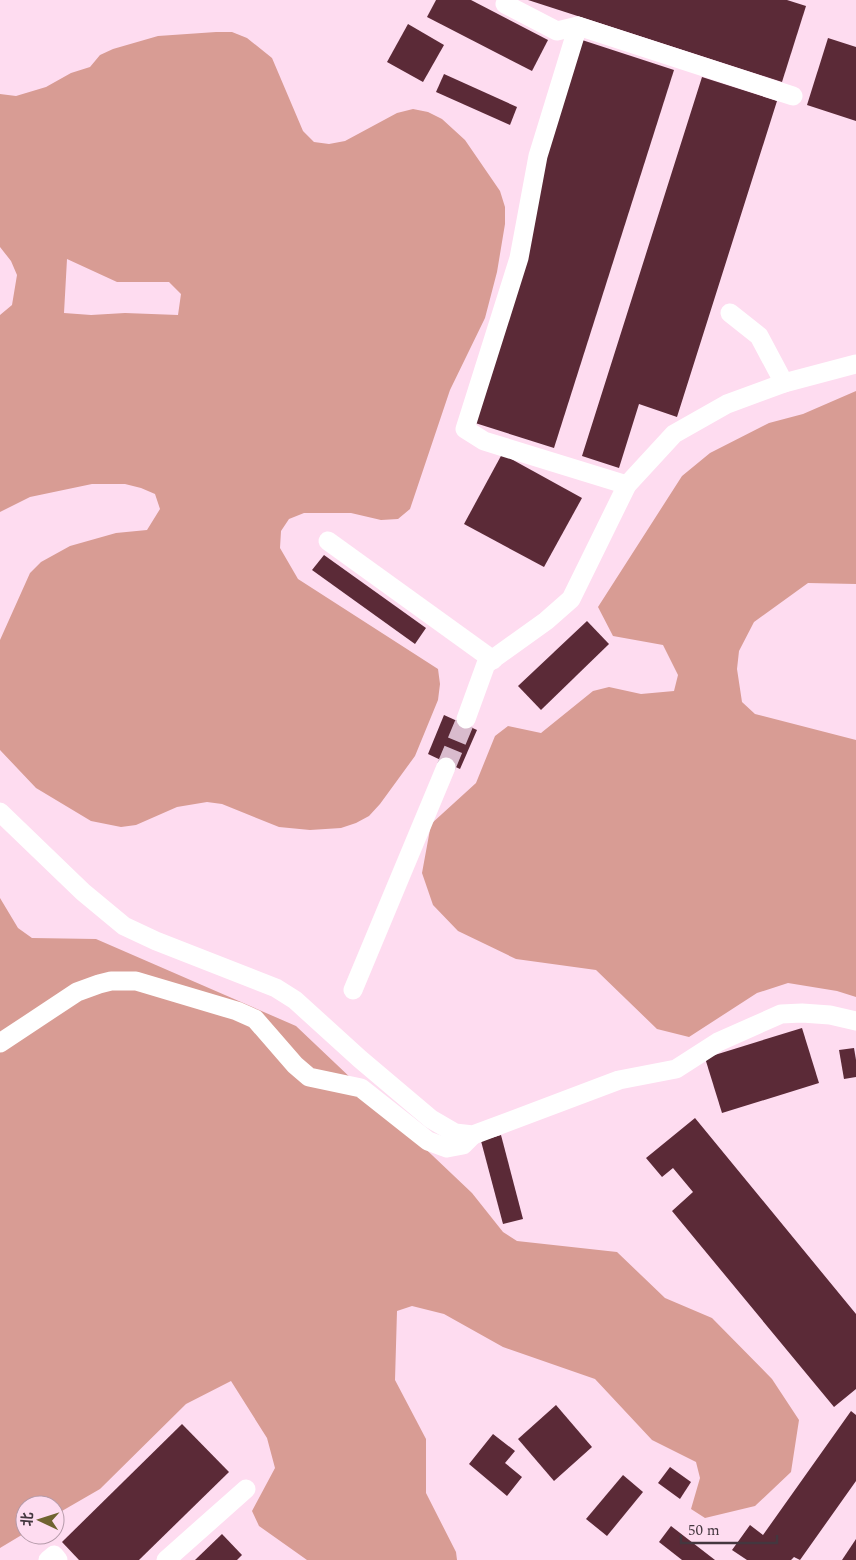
<svg xmlns="http://www.w3.org/2000/svg" width="856" height="1560" font-family="Spectral,'Noto Sans SC',serif">
<style>
.forest{fill:#d89c94;fill-rule:evenodd}
.building{fill:#5b2a37}
.lines{fill:none;stroke-linecap:round;stroke-linejoin:round}
.minor-tunnel{stroke:#d9bbcd;stroke-width:19;stroke-dasharray:19 9;stroke-linecap:butt}
.minor{stroke:#fff;stroke-width:19}
</style>
<rect width="100%" height="100%" fill="#fedcf0"/>
<g class="forest">
<path d="M216,32H232L247,38L272,58L303,131L314,142L329,144L345,141L397,113L413,109L428,112L442,119L465,140L500,191L505,207V224L497,272L485,318L450,390L410,509L398,519L381,520L351,513H304L289,519L281,531L280,548L298,579L438,669L440,684L438,700L415,756L380,804L369,816L356,823L341,828L310,830L279,827L222,804L207,802L177,807L136,825L121,827L91,821L36,788L0,750V640L30,573L41,562L70,546L116,533L147,530L160,509L155,494L141,488L125,484H92L30,497L0,512V315L12,305L17,275L11,261L0,247V94L16,96L46,87L71,73L90,67L100,55L113,49L158,36ZM67,259L117,282H169L181,294L178,315L125,313L91,315L64,313Z"/>
<polygon points="856,391 856,584 808,583 754,622 739,651 737,669 742,702 755,714 856,740 856,997 837,991 788,983 757,993 689,1037 657,1029 596,970 516,959 458,931 433,905 422,873 431,824 476,783 495,736 508,726 541,733 593,691 609,687 641,694 674,691 678,675 663,645 613,636 598,607 682,476 710,453 769,423 803,414"/>
<polygon points="0,898 18,928 32,938 96,939 296,1026 472,1193 503,1232 517,1241 617,1252 665,1298 712,1318 772,1379 799,1420 791,1472 755,1506 705,1518 691,1509 700,1478 696,1462 652,1440 595,1379 503,1347 444,1314 412,1306 397,1311 395,1380 426,1439 426,1493 456,1552 457,1560 307,1560 259,1526 252,1511 275,1468 267,1438 231,1381 186,1404 100,1489 55,1515 55,1505 25,1505 25,1533 0,1548"/>
</g>
<g class="building">
<polygon points="436,0 471,0 548,40 532,71 427,17"/>
<polygon points="528,0 787,0 806,6 782,82"/>
<polygon points="408,24 444,45 423,82 387,62"/>
<polygon points="828,38 856,47 856,121 807,105"/>
<polygon points="579,39 674,70 554,448 472,422 543,155"/>
<polygon points="444,74 517,107 510,125 436,92"/>
<polygon points="702,77 777,101 677,417 639,404 619,468 582,456"/>
<polygon points="502,454 582,498 544,567 464,524"/>
<polygon points="324,555 426,628 415,644 312,570"/>
<polygon points="587,621 609,644 541,710 518,686"/>
<polygon points="444,715 477,730 460,769 428,754"/>
<polygon points="802,1028 819,1083 722,1113 705,1058"/>
<polygon points="854,1048 856,1060 856,1077 844,1079 839,1050"/>
<polygon points="695,1118 856,1314 856,1389 834,1407 672,1211 693,1192 673,1168 662,1177 646,1158"/>
<polygon points="501,1135 523,1219 503,1224 481,1141"/>
<polygon points="556,1405 592,1447 554,1481 518,1439"/>
<polygon points="851,1411 856,1415 856,1481 800,1560 794,1557 791,1560 747,1560 732,1550 750,1525 763,1535"/>
<polygon points="182,1424 229,1472 139,1560 79,1560 62,1542"/>
<polygon points="493,1434 515,1451 505,1463 522,1477 507,1496 469,1464"/>
<polygon points="670,1467 691,1482 680,1499 658,1483"/>
<polygon points="623,1475 643,1492 607,1536 586,1519"/>
<polygon points="671,1526 715,1560 682,1560 659,1542"/>
<polygon points="222,1534 242,1555 237,1560 195,1560"/>
<polygon points="856,1539 856,1560 842,1560"/>
</g>
<g class="lines">
<polyline class="minor-tunnel" points="446,767 466,719"/>
<g class="minor">
<polyline points="505,4 557,31 578,26 793,96"/>
<polyline points="578,26 538,156 519,258 465,429 484,441 627,485"/>
<polyline points="730,313 759,336 784,383"/>
<polyline points="328,541 493,660"/>
<polyline points="466,719 486,664 546,621 571,599 627,485 674,434 727,404 784,383 856,364"/>
<polyline points="0,812 83,892 124,926 156,941 276,988 295,1000 360,1059 431,1119 455,1133 473,1135 619,1080 676,1069 718,1042 781,1014 802,1013 830,1015 856,1021"/>
<polyline points="353,990 446,767"/>
<polyline points="0,1043 77,992 99,984 111,981 136,981 237,1011 255,1019 295,1065 309,1077 361,1088 428,1141 447,1148 463,1145 473,1135"/>
<polyline points="48,1560 54,1555 58,1560"/>
<polyline points="166,1560 246,1489"/>
</g>
</g>
<g transform="translate(40 1520) rotate(274)"><circle r="24" fill="#fedcf0" stroke="#b49aa9"/>
<path d="M0-4L9 19L0 12L-9 19Z" fill="#706330"/>
<text y="-8" font-size="14" font-weight="bold" text-anchor="middle" fill="#44373f">北</text>
</g>
<path d="M681 1535v8h96v-8" fill="none" stroke="#44373f" stroke-width="2.5"/>
<text x="688" y="1535" font-size="15" fill="#44373f" stroke="#fedcf0" stroke-width="4" paint-order="stroke">50 m</text>
</svg>
